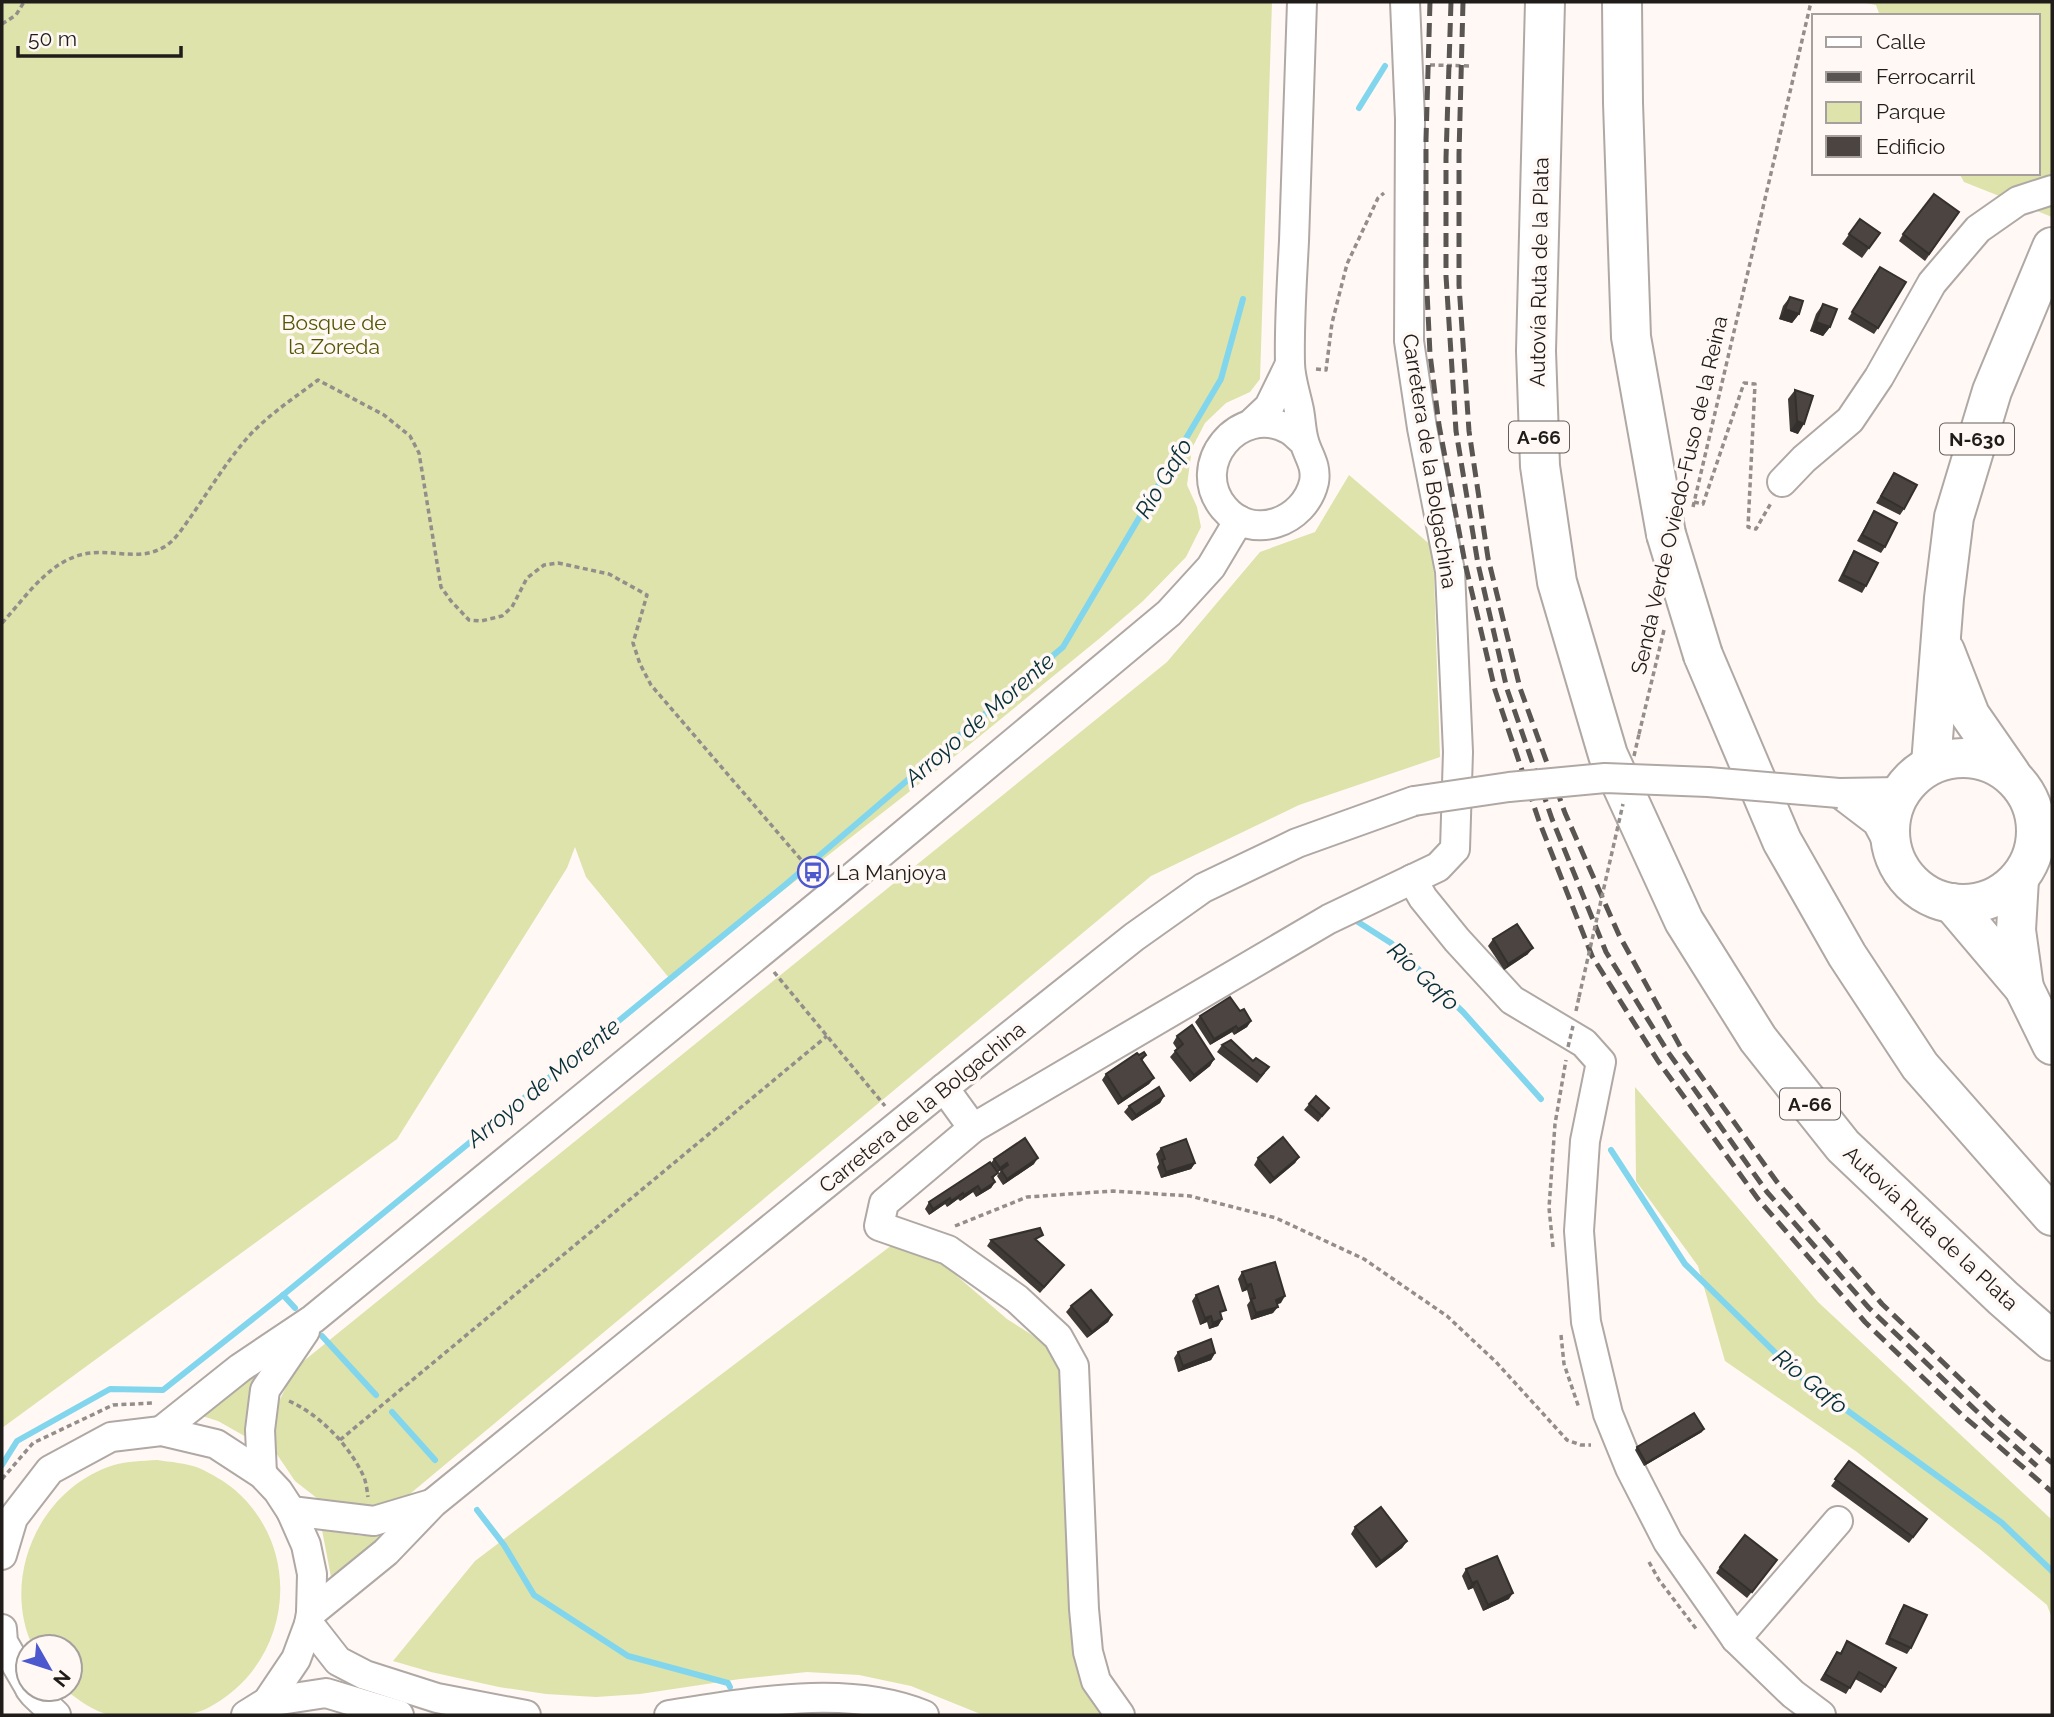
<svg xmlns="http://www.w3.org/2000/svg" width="2054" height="1717" font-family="Raleway,sans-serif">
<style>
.green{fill:#dde3ab}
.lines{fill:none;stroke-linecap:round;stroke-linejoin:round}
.stream{stroke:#81d6ee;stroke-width:6}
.minor-casing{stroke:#b0a8a4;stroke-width:32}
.highway-casing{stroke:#b0a8a4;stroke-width:42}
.path{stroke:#948e8b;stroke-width:3.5;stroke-dasharray:5 3.5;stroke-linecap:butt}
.minor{stroke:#fff;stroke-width:28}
.highway{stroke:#fff;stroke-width:38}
.rail{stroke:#595552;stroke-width:5;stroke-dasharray:14 7;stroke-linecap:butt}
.minor-bridge-casing{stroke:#b0a8a4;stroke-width:32;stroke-linecap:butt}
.highway-bridge-casing{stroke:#b0a8a4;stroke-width:42;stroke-linecap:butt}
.path-bridge{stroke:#948e8b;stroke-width:3.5;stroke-dasharray:5 3.5;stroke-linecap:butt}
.minor-bridge{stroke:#fff;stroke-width:28}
.highway-bridge{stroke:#fff;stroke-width:38}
.wall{fill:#403a37}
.shaded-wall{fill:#34302d}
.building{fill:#4b4440;stroke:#34302d;stroke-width:2}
.labels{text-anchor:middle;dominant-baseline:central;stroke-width:7;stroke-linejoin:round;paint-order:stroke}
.shield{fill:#fff8f4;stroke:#625e5b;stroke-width:2}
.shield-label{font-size:19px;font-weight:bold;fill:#1f1c1a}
.street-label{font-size:21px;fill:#1f1c1a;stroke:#fff8f4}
.park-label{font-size:21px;fill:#535603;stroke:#fff8f4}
.poi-label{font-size:21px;fill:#1f1c1a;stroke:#fff8f4;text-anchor:start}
.water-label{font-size:23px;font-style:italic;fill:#05303a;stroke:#fff8f4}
</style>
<rect width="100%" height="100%" fill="#fff8f4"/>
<g class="green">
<polygon points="2,2 1272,2 1260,379 1250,392 1226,403 1205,423 1192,448 1187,485 1197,507 1201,527 1186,557 1143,601 1100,638 969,745 670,979 586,877 575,847 567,868 397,1139 2,1428"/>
<polygon points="1860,2 2052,2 2052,217 1964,182 1959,173 2038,173 2038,16 1880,16 1876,5"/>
<polygon points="1349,475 1433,547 1440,757 1299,805 1151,876 405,1498 368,1508 327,1506 295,1481 274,1450 276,1408 295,1368 1167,662 1260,552 1315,532"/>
<polygon points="1635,1087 1818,1302 2052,1520 2052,1618 2047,1605 1981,1550 1857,1452 1725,1361 1698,1266 1636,1181"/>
<polygon points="892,1245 937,1259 1007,1319 1032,1335 1060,1358 1110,1715 983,1715 911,1686 859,1675 807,1672 740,1679 640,1694 596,1697 546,1694 499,1687 431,1672 393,1661 475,1561"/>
<polygon points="260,1367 248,1438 218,1421 196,1414"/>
<path d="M157,1460C170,1462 186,1463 199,1468C210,1473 226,1482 235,1490C307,1553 290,1667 206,1709C189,1717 167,1715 148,1715C137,1715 122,1717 111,1715C94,1712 78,1700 65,1689H70V1647H33C0,1577 40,1488 114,1465C127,1461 143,1461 157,1460Z"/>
<polygon points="322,1530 362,1536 397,1530 332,1582"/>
</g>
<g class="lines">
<g class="stream">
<polyline points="1359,108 1385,66"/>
<polyline points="1358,922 1391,943 1463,1012 1541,1099"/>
<polyline points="1611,1150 1685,1264 1797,1374 2002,1523 2052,1571"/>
<polyline points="283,1295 295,1308"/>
<polyline points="322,1336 376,1395"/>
<polyline points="392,1412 435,1460"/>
<polyline points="2,1465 17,1441 110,1389 163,1390 283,1295 785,885 1063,647 1221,379 1243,299"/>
<polyline points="477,1510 504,1545 534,1595 628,1656 728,1683 730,1687"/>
</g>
<g class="minor-casing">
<g id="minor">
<path d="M1302,2C1300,81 1297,161 1294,241C1292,281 1289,322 1290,363C1290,378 1296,395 1299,410C1301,420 1301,431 1304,441C1308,456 1317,465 1314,482C1305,522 1252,542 1224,508C1188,465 1239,403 1288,429C1294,432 1299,438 1304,442"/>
<polyline points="1251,424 1269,407 1289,366"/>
<polyline points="1782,482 1804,459 1850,420 1879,377 1932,283 1978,229 2018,201 2052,190"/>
<polyline points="1839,793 1877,822 1892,850"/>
<polyline points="1839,793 1900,792"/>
<polyline points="1412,879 1423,898 1457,940 1512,1000 1584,1043 1601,1062 1585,1141 1579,1231 1586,1322 1608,1414 1630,1468 1668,1542 1736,1639 1793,1694 1821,1715"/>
<polyline points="944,1088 973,1128"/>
<polyline points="161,1431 240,1368 313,1319 831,895 1169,613 1211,567 1239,520"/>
<polyline points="262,1474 260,1430 265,1390 305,1331"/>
<polyline points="291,1511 374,1521 431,1504"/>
<polyline points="2,1555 13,1518 50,1470 111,1437 161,1431 216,1444 262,1474 278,1491 291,1511 306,1545 312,1574 311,1613 309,1624 296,1659 267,1702 246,1715"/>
<polyline points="311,1613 386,1552 433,1503 944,1088 1134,937 1203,888 1297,843 1414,801"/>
<polyline points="309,1624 338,1661 365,1675 437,1698 526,1715"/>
<polyline points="2,1629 3,1642 28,1685"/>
<polyline points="1736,1639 1838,1521"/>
<polyline points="30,1689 34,1694 56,1715"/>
<polyline points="267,1702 326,1693 399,1715"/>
<path d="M669,1715C750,1703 846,1683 924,1715"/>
<polyline points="1120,1715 1096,1681 1088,1652 1084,1609 1074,1366 1058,1337 1017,1299 948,1250 879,1226 884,1203 973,1128 1329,919 1438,867 1455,849 1458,752 1450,571 1422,428 1409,341 1410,119 1405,2"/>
</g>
</g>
<g class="highway-casing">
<g id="highway">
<polyline points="1545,2 1536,351 1540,466 1557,582 1608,755 1684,921 1758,1039 1843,1146 2003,1298 2052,1341"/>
<polyline points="1622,2 1623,103 1631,337 1666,534"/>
<polyline points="1945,651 1970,715 2011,774"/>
<polyline points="1703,655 1782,841 1847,955 1920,1066 2052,1216"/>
<circle cx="1963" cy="831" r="73"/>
<polyline points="1931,764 1944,598 1954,517 1992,391 2052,247"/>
<polyline points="2019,879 2016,930 2024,988"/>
<polyline points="1952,903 2024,988 2052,1045"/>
</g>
</g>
<g class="path">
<polyline points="2,24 16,15 24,2"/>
<polyline points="1430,65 1471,66"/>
<polyline points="1316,369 1326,370 1332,323 1347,264 1378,198 1384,193"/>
<polyline points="1694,502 1703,504 1744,383 1755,384 1748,527 1756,529 1771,503"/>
<polyline points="1693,507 1811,2"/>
<path d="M2,623C27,596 51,557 91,553C115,550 141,561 164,547C176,540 184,526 192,515C210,489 227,461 248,437C268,415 294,398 318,380L384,415L410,436L419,453L441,587L451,601L469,620L481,621L502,616L512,607L527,578L544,565L558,563L609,574L647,595L633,643L640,664L651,685L815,876"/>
<polyline points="1639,734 1664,630"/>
<polyline points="774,972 885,1106"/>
<polyline points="1576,1011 1579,997"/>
<polyline points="955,1226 1027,1197 1113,1191 1190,1196 1276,1218 1364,1259 1447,1316 1496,1362 1567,1440 1581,1445 1591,1445"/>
<polyline points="1553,1247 1549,1208 1555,1124 1566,1060"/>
<polyline points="1561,1335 1564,1364 1579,1408"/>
<path d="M289,1401C320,1415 348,1444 363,1475C366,1481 367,1490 368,1497"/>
<polyline points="340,1440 827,1036"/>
<polyline points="2,1479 33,1443 113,1405 154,1403"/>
<polyline points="1649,1562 1659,1580 1697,1630"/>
</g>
<use href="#minor" class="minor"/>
<use href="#highway" class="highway"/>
<g class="rail">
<polyline points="1430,2 1426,140 1426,270 1430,354 1439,425 1465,563 1495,690 1539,821 1592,956 1658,1061 1758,1199 1865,1322 1961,1414 2052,1492"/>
<polyline points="1451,2 1446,158 1446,276 1456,431 1478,564 1507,689 1552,819 1606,952 1668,1052 1767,1192 1869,1308 1989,1423 2037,1466"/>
<polyline points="1463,2 1459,154 1459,285 1469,431 1488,558 1520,688 1565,813 1619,935 1681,1048 1777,1182 1882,1304 1997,1414 2052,1463"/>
</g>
<g class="minor-bridge-casing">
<polyline id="minor-bridge" points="1414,801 1509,787 1605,778 1708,782 1839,793"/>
</g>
<g class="highway-bridge-casing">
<polyline id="highway-bridge" points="1666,534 1703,655"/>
</g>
<g class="path-bridge">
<polyline points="1634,756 1639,734"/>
<polyline points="1579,997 1623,804"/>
<polyline points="1568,1047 1573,1026"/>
</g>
<use href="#minor-bridge" class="minor-bridge"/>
<use href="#highway-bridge" class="highway-bridge"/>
</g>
<g class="wall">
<polygon points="1959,212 1925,261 1899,241 1903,234"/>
<polygon points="1860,219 1880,233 1862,258 1842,244"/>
<polygon points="1875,273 1878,328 1874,334 1848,319"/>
<polygon points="1790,297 1799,314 1792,323 1779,319 1783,306"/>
<polygon points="1823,304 1830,327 1823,336 1810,331 1816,314"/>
<polygon points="1795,390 1798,434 1790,431 1788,399"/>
<polygon points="1894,473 1904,509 1900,515 1876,503"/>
<polygon points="1874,511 1885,547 1881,553 1857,541"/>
<polygon points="1854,551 1866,586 1862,593 1838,581 1850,557"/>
<polygon points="1493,939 1528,954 1504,970 1488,946"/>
<polygon points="1240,1011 1251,1021 1247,1027 1234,1035 1232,1032 1210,1045 1195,1022 1200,1016"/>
<polygon points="1177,1036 1214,1059 1210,1066 1190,1082 1170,1057 1177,1049 1173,1043"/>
<polygon points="1222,1045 1253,1061 1265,1073 1257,1083 1217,1052"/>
<polygon points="1139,1055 1146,1055 1142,1061 1154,1078 1149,1084 1118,1105 1102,1080 1106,1074"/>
<polygon points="1164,1096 1160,1103 1132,1121 1124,1112 1129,1106"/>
<polygon points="1316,1096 1329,1108 1318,1122 1304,1110"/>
<polygon points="1161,1148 1195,1163 1191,1169 1161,1178 1157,1167 1159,1164 1156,1154"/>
<polygon points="1299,1157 1295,1163 1270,1184 1254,1165 1258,1158"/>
<polygon points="994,1159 1034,1164 1003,1185 997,1176 1002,1169 997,1173 993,1179 995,1182 991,1188 976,1197 973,1192 960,1201 958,1199 947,1207 945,1204 929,1215 925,1209 929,1202 991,1163"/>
<polygon points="991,1240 1038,1241 1064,1265 1040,1293 987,1246"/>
<polygon points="1242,1272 1281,1303 1277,1304 1273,1313 1251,1320 1247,1305 1250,1301 1247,1290 1242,1292 1238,1279"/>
<polygon points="1196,1295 1221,1316 1222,1319 1218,1326 1209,1329 1207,1322 1200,1325 1192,1301"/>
<polygon points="1071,1306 1112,1315 1108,1322 1087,1338 1066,1312"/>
<polygon points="1178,1352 1215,1353 1211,1360 1178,1372 1174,1358"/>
<polygon points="1702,1432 1644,1466 1635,1450 1637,1447"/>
<polygon points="1849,1461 1927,1519 1909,1543 1831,1486"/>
<polygon points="1355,1527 1407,1541 1402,1548 1376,1568 1351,1534"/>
<polygon points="1777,1560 1747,1598 1716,1573 1720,1567"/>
<polygon points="1466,1569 1509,1599 1483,1611 1473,1588 1468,1590 1462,1576"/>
<polygon points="1904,1605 1911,1648 1907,1654 1885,1644 1900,1611"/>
<polygon points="1847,1641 1885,1687 1881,1693 1855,1679 1846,1694 1820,1680 1833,1658 1837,1652 1840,1653"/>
</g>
<g class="shaded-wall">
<polygon points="1785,309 1799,314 1792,323 1779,319"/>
<polygon points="1816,322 1830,327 1823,336 1810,331"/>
<polygon points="1797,421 1804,424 1798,434 1790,431"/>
<polygon points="1533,948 1528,954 1504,970 1508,964"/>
<polygon points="1251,1021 1247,1027 1234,1035 1238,1029"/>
<polygon points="1236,1026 1232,1032 1210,1045 1214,1039"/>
<polygon points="1214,1059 1210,1066 1190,1082 1194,1075"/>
<polygon points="1154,1078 1149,1084 1118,1105 1122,1099"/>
<polygon points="1164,1096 1160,1103 1132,1121 1136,1115"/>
<polygon points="1299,1157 1295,1163 1270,1184 1274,1178"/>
<polygon points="1038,1158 1034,1164 1003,1185 1007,1179"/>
<polygon points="1007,1163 1002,1169 995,1174 1000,1168"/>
<polygon points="1195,1163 1191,1169 1161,1178 1166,1172"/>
<polygon points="995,1182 991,1188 976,1197 981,1191"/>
<polygon points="978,1186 973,1192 960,1201 964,1195"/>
<polygon points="963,1193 958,1199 947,1207 951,1201"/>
<polygon points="950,1198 945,1204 929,1215 933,1209"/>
<polygon points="1251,1284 1247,1290 1242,1292 1247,1285"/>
<polygon points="1285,1296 1281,1303 1271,1306 1276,1300"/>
<polygon points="1278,1307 1273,1313 1251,1320 1256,1313"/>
<polygon points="1112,1315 1108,1322 1087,1338 1092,1332"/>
<polygon points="1211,1316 1207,1322 1200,1325 1205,1318"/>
<polygon points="1222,1319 1218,1326 1209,1329 1213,1323"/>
<polygon points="1215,1353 1211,1360 1178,1372 1183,1366"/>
<polygon points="1704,1429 1702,1432 1644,1466 1646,1463"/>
<polygon points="1407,1541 1402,1548 1376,1568 1381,1561"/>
<polygon points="1477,1581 1473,1588 1468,1590 1472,1583"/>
<polygon points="1513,1593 1509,1599 1483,1611 1488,1605"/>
</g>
<g class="building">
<polygon points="1934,194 1959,212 1929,254 1903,234"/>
<polygon points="1860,219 1880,233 1869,248 1849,234"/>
<polygon points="1880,267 1906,282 1878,328 1852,312"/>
<polygon points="1790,297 1803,301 1799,314 1785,309"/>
<polygon points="1823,304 1837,309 1830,327 1816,322"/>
<polygon points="1795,390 1813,396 1804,424 1797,421"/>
<polygon points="1894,473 1917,485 1904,509 1881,496"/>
<polygon points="1874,511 1897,523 1885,547 1862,535"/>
<polygon points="1854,551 1878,563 1866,586 1843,575"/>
<polygon points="1517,924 1533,948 1508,964 1493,939"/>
<polygon points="1230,997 1240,1011 1244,1009 1251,1021 1238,1029 1236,1026 1214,1039 1200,1016"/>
<polygon points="1192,1025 1214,1059 1194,1075 1175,1051 1183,1044 1177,1036"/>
<polygon points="1231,1040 1253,1061 1256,1058 1269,1067 1261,1076 1222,1045"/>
<polygon points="1144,1052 1146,1055 1141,1059 1154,1078 1122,1099 1106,1074 1137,1053 1139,1055"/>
<polygon points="1159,1087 1164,1096 1136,1115 1129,1106"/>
<polygon points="1316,1096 1329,1108 1322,1116 1309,1104"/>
<polygon points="1283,1137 1299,1157 1274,1178 1258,1158"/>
<polygon points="1025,1138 1038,1158 1007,1179 1001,1170 1008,1165 1007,1163 1000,1168 994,1159"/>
<polygon points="1186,1139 1195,1163 1166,1172 1162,1160 1165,1159 1161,1148"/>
<polygon points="990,1162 998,1173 992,1177 995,1182 981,1191 978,1186 964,1195 963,1193 951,1201 950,1198 933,1209 929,1202"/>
<polygon points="1040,1228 1043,1235 1035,1239 1064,1265 1044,1287 991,1240"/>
<polygon points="1275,1262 1285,1296 1276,1300 1278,1307 1256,1313 1251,1299 1255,1298 1251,1284 1247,1285 1242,1272"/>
<polygon points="1218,1286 1226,1310 1220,1312 1222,1319 1213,1323 1211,1316 1205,1318 1196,1295"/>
<polygon points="1091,1290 1112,1315 1092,1332 1071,1306"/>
<polygon points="1211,1339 1215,1353 1183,1366 1178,1352"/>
<polygon points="1694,1413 1704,1429 1646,1463 1637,1447"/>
<polygon points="1849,1461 1927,1519 1913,1537 1835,1479"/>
<polygon points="1381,1507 1407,1541 1381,1561 1355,1527"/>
<polygon points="1745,1535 1777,1560 1752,1592 1720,1567"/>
<polygon points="1497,1556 1513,1593 1488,1605 1477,1581 1472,1583 1466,1569"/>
<polygon points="1904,1605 1927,1615 1911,1648 1889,1638"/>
<polygon points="1847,1641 1896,1668 1885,1687 1859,1672 1850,1688 1825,1674 1837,1652 1841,1654"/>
</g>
<defs>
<g id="bus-ring" transform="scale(1.575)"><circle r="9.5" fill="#fff8f4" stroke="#4b58ce" stroke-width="1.5"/><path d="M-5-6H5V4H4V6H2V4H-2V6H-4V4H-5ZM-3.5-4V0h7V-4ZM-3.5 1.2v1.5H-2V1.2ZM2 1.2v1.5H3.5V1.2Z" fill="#4b58ce"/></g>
</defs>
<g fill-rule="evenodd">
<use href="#bus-ring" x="813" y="872"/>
</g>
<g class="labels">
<g class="shield">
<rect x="1509" y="421.5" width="60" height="31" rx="5"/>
<rect x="1940" y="423.5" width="74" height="31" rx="5"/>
<rect x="1780" y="1088.5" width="60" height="31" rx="5"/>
</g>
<g class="shield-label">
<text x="1539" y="437">A-66</text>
<text x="1977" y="439">N-630</text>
<text x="1810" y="1104">A-66</text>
</g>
<g class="street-label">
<text transform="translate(1539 272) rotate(-89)">Autovía Ruta de la Plata</text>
<text transform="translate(1430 461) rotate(81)">Carretera de la Bolgachina</text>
<text transform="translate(1679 495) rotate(-77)">Senda Verde Oviedo-Fuso de la Reina</text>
<text transform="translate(922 1107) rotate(-39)">Carretera de la Bolgachina</text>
<text transform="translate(1931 1228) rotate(43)">Autovía Ruta de la Plata</text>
</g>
<g class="park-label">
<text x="334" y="322">Bosque de<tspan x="334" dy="24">la Zoreda</tspan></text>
</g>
<g class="poi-label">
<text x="836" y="872">La Manjoya</text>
</g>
<g class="water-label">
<text transform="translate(1163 478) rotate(-59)">Río Gafo</text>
<text transform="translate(979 719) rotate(-41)">Arroyo de Morente</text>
<text transform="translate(1424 976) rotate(43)">Río Gafo</text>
<text transform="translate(543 1082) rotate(-39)">Arroyo de Morente</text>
<text transform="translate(1811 1381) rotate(39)">Río Gafo</text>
</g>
</g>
<rect width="2054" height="1717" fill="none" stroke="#1f1c1a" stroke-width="7"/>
<rect x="1812" y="14" width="228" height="161" fill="#fff8f4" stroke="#a5a09d" stroke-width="2"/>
<rect x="1826" y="37" width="35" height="10" fill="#ffffff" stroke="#a5a09d" stroke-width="2"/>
<text x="1876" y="49" font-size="21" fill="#1f1c1a">Calle</text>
<rect x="1826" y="72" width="35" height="10" fill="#595552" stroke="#a5a09d" stroke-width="2"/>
<text x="1876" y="84" font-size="21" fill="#1f1c1a">Ferrocarril</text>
<rect x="1826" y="102" width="35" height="21" fill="#dde3ab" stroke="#a5a09d" stroke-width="2"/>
<text x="1876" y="119" font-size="21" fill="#1f1c1a">Parque</text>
<rect x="1826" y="136" width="35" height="21" fill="#4b4440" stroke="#a5a09d" stroke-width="2"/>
<text x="1876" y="154" font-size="21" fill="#1f1c1a">Edificio</text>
<g transform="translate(49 1668) rotate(129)"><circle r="33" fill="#fff8f4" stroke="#a5a09d" stroke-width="2"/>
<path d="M0-5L12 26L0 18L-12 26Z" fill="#4b58ce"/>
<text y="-10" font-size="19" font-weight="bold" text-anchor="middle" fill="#1f1c1a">N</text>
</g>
<path d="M18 46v10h163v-10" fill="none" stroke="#1f1c1a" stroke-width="3.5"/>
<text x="28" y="46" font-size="21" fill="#1f1c1a" stroke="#fff8f4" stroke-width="5" paint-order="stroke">50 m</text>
</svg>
